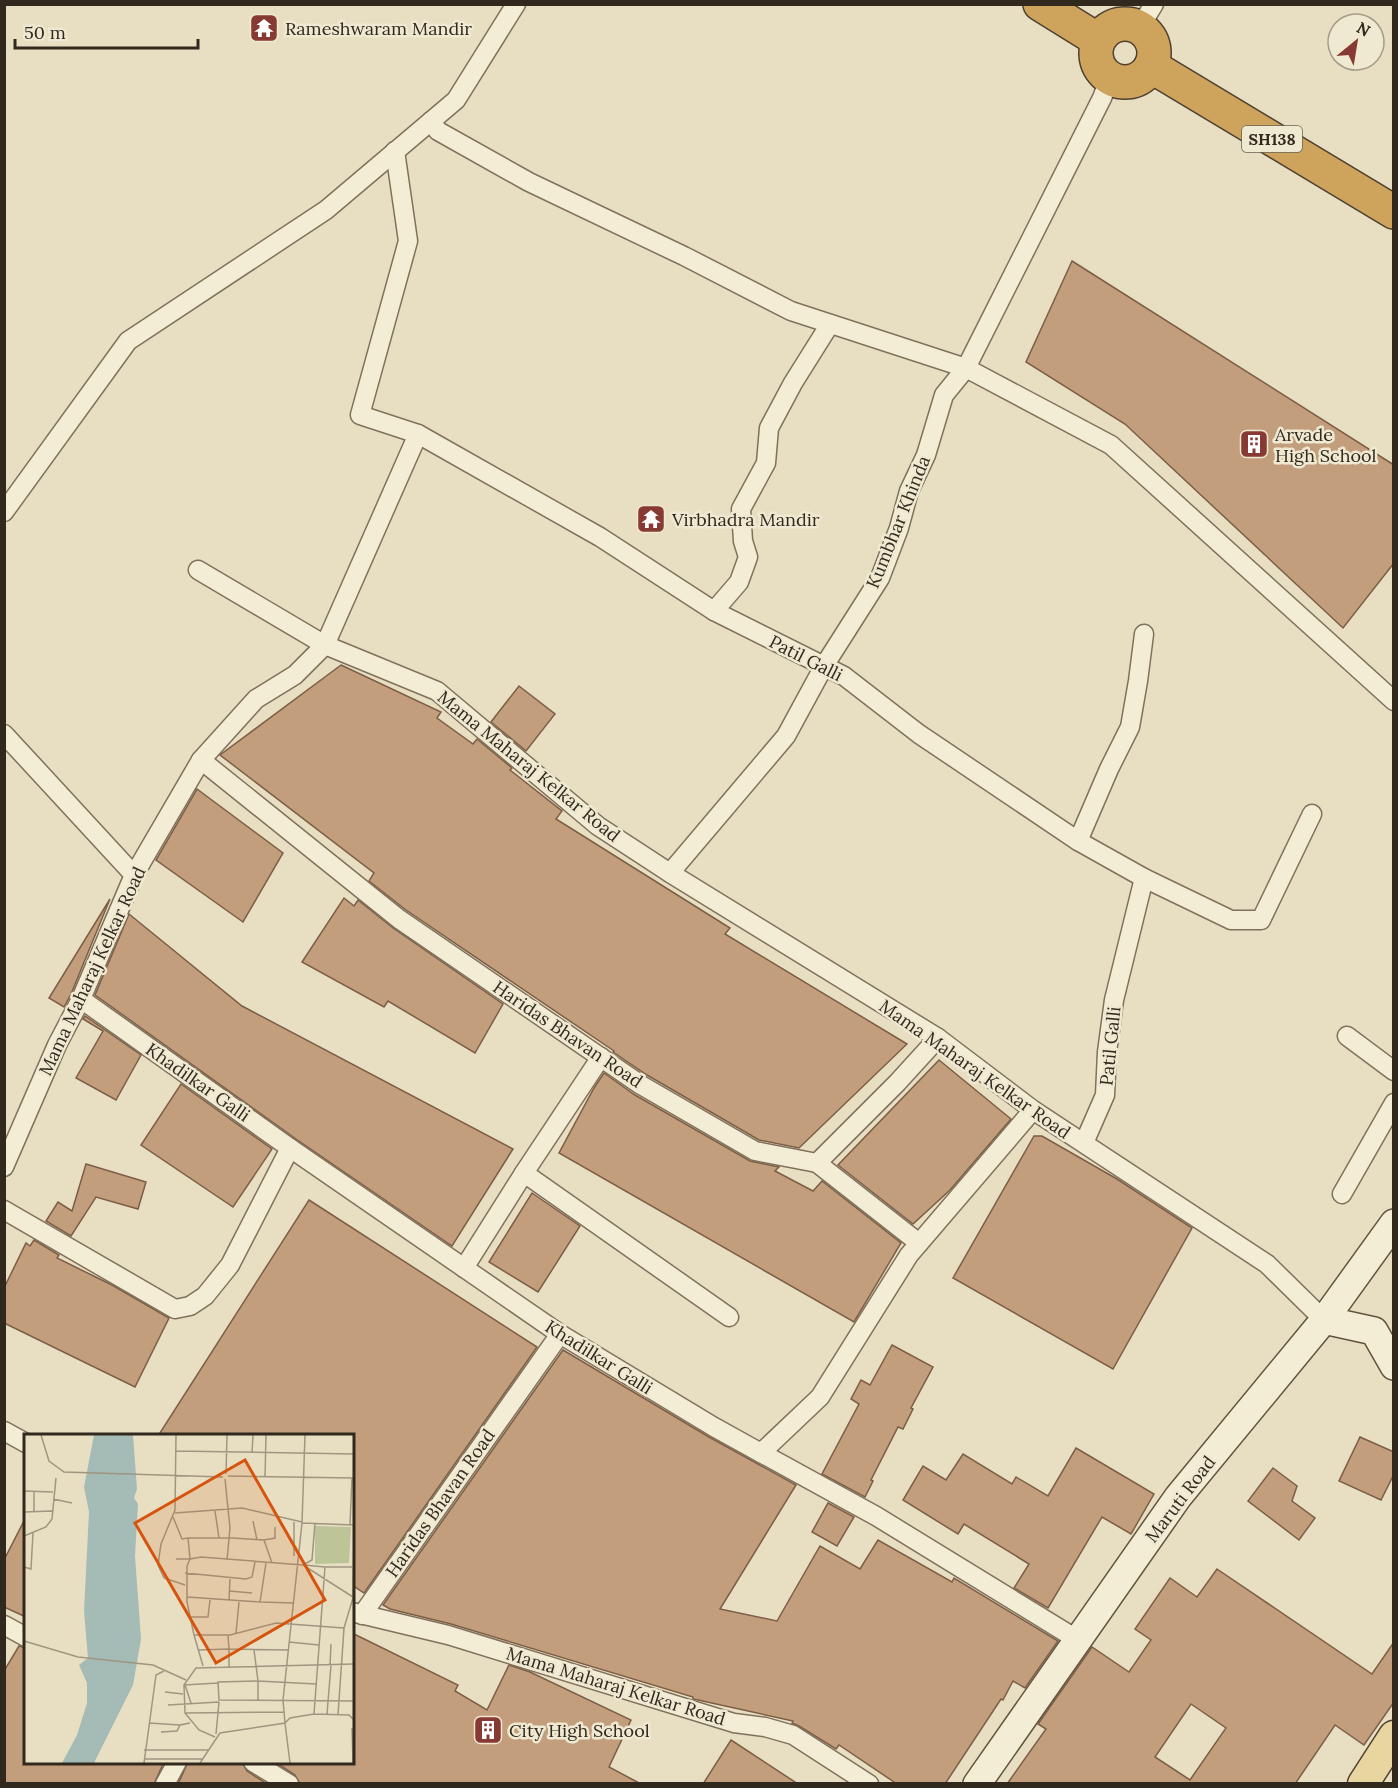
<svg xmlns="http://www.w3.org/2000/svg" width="1398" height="1788" font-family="Lora,serif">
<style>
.building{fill:#c29e7d;stroke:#7c5e45;stroke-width:1.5;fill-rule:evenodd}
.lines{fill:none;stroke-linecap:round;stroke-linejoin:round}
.street-casing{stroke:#80715c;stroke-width:21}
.secondary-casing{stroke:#62533f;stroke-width:30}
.primary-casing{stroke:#4e4030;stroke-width:33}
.highway-casing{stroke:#4e4030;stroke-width:36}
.street{stroke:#f4edd5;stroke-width:18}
.secondary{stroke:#f4edd5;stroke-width:27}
.primary{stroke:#e7d69f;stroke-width:30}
.highway{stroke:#cea45d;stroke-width:33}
.labels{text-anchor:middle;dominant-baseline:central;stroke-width:5;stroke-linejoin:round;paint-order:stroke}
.shield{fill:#f0e9d1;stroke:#6a6354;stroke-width:1.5}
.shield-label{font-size:16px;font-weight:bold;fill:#31291e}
.poi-label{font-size:18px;fill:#31291e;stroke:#f0e9d1;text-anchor:start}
.street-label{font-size:18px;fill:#31291e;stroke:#f0e9d1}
.inset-road{fill:none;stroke:#9f9681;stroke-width:1.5}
.view{fill:#d6540e;fill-opacity:0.15;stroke:#d6540e;stroke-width:3}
.inset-edge{fill:none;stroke:#31291e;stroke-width:3}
</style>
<rect width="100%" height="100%" fill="#e8dfc3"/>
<g class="building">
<polygon points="1072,261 1394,465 1394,563 1343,628 1125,424 1026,362"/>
<polygon points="341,665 441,712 437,718 473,744 477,739 512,768 510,770 562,811 556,819 730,928 725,934 907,1044 799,1148 759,1140 647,1075 613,1052 614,1051 406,910 369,881 374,873 220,755"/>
<polygon points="519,686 555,714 526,751 491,722"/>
<polygon points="197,789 283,853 243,922 156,860"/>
<polygon points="344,898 354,906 358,900 393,928 503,1004 475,1053 388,1001 384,1007 302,962"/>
<polygon points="110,899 71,994 64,1007 49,998"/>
<polygon points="129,914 242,1006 513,1149 452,1246 296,1139 95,995"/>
<polygon points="85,1016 141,1055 116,1100 76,1078 103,1031 83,1019"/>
<polygon points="939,1060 1011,1119 950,1190 913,1224 838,1165"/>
<polygon points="604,1073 635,1095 750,1161 779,1167 775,1171 813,1191 822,1181 901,1243 854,1322 559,1153 594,1088"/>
<polygon points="181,1084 272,1149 233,1207 141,1145"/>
<polygon points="1034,1136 1042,1136 1117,1179 1192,1228 1113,1369 953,1278"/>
<polygon points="86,1164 146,1182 138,1209 96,1197 71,1236 46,1221 58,1202 72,1211"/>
<polygon points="532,1193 580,1226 538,1292 489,1262"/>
<polygon points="309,1200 537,1347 364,1593 352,1585 352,1436 158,1436"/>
<polygon points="34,1240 59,1255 57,1258 112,1285 169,1318 135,1387 4,1323 4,1288 26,1243 30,1246"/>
<polygon points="892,1345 933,1367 911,1408 913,1409 903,1429 898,1427 871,1480 873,1481 865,1497 822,1474 859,1404 851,1399 861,1380 870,1385"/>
<polygon points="563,1350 709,1437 796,1485 720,1609 777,1621 820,1546 860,1569 878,1540 952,1582 954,1578 1058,1641 1025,1688 1013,1681 1003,1700 1001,1699 945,1784 897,1784 839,1745 836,1749 799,1726 792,1723 793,1721 698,1700 693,1699 693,1697 451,1624 390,1609 383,1605"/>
<polygon points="1360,1437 1394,1452 1394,1474 1381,1500 1339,1481"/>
<polygon points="1076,1448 1154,1494 1131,1534 1102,1517 1048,1608 1014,1588 1029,1564 964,1524 958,1534 903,1500 923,1466 946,1480 963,1454 1012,1484 1016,1477 1048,1496"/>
<polygon points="1273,1468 1297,1486 1292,1501 1315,1518 1299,1540 1248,1501"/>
<polygon points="828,1503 854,1517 837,1546 812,1532"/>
<polygon points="26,1517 26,1617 4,1607 4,1560"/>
<path d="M1217,1569L1372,1674L1394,1642V1702L1364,1745L1335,1725L1295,1784H1007L1046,1729L1038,1724L1092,1647L1129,1672L1151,1640L1135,1629L1170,1578L1197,1597ZM1191,1704L1226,1728L1190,1780L1155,1757Z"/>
<polygon points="352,1633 458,1685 455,1691 487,1710 509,1665 530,1672 631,1720 609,1767 641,1784 300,1784 295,1775 275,1762 352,1762"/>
<polygon points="19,1646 26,1648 26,1762 164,1762 154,1784 4,1784 4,1671"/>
<polygon points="731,1740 798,1784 703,1784"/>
<polygon points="188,1762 242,1762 247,1771 267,1784 178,1784"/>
</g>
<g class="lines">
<g class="street-casing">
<g id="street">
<polyline points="1140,27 1154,4"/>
<polyline points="431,121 438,131 529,182 684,256 791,311 966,368 1111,445 1394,701"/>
<polyline points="395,151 408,241 360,415 418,434"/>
<polyline points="4,512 128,341 326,210 456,100 516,4"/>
<polyline points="198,570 325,645 418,434 600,537 714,611 844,676 919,734 1078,841 1144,878 1114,1000 1107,1052 1105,1095 1084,1143"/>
<polyline points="714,611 739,582 748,557 743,541 741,509 766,463 769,428 793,383 830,324"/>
<polyline points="4,734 134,875"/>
<polyline points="201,760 399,919 641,1085 755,1151 817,1163 897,1083 938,1038"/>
<polyline points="1078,841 1109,769 1130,727 1138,681 1144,634"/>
<polyline points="670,873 786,736 824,666 880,578 899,528 909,491 926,455 944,395 966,368 1102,98 1110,77"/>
<polyline points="1144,878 1231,920 1261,920 1312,814"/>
<polyline points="81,999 290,1148 560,1334 714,1427 761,1453 820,1397 909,1255 1033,1110"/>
<polyline points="1347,1036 1394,1071"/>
<polyline points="817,1163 919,1243"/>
<polyline points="4,1167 57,1045 81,999 134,875 201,760 256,699 295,675 325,645 437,691 598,826 670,873 938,1038 1033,1110 1267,1264 1324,1320"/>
<polyline points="524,1173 729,1317"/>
<polyline points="1342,1194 1394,1103"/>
<polyline points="4,1210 175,1309 190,1306 205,1296 230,1265 290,1148"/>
<polyline points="464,1268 524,1173 601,1057"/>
<polyline points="4,1431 26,1443"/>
<polyline points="761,1453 876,1516 1078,1640"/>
<polyline points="352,1612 448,1635 734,1723 765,1727 793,1735 869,1784"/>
<polyline points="362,1615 560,1334"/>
<polyline points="4,1625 26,1637"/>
<polyline points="253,1762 289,1784"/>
<polyline points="165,1784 177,1762"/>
</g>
</g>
<g class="secondary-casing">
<g id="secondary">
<polyline points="1324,1320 1374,1331 1394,1366"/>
<polyline points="977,1784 1178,1497 1324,1320 1394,1223"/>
</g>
</g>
<g class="primary-casing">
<polyline id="primary" points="1363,1784 1394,1736"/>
</g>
<g class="highway-casing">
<g id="highway">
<polyline points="1040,4 1098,40"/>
<circle cx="1125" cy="53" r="29"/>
<polyline points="1151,66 1394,212"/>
</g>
</g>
<use href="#street" class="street"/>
<use href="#secondary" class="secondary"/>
<use href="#primary" class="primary"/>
<use href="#highway" class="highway"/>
</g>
<defs>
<g id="temple-square" transform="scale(1.5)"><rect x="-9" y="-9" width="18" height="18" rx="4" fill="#873933" stroke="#f0e9d1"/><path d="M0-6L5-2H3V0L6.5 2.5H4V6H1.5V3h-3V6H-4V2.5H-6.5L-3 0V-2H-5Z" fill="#fff"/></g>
<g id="building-square" transform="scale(1.5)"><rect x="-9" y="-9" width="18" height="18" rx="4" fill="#873933" stroke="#f0e9d1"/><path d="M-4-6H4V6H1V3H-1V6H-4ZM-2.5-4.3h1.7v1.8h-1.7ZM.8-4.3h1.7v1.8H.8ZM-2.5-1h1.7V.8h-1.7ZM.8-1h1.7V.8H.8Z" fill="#fff"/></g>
</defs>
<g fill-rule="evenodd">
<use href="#temple-square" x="264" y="28"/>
<use href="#building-square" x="1254" y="444"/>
<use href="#temple-square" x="651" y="519"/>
<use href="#building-square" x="488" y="1730"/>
</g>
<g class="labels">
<rect class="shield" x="1242" y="126" width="60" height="26" rx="4.5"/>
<g class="shield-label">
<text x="1272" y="139">SH138</text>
</g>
<g class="poi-label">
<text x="285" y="28">Rameshwaram Mandir</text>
<text x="1275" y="434">Arvade<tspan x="1275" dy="21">High School</tspan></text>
<text x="672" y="519">Virbhadra Mandir</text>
<text x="509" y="1730">City High School</text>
</g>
<g class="street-label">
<text transform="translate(898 522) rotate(-68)">Kumbhar Khinda</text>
<text transform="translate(806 658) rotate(27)">Patil Galli</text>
<text transform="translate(529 766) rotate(39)">Mama Maharaj Kelkar Road</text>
<text transform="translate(92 971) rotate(-65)">Mama Maharaj Kelkar Road</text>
<text transform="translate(568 1034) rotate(34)">Haridas Bhavan Road</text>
<text transform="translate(1110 1046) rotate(-84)">Patil Galli</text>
<text transform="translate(975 1069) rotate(35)">Mama Maharaj Kelkar Road</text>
<text transform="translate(198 1082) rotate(35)">Khadilkar Galli</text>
<text transform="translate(599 1357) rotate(32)">Khadilkar Galli</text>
<text transform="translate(1180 1499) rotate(-53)">Maruti Road</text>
<text transform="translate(440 1503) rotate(-55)">Haridas Bhavan Road</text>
<text transform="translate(616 1686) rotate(17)">Mama Maharaj Kelkar Road</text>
</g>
</g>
<g transform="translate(24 1434)">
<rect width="330" height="330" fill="#e8dfc3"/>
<path d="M291,92L327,93L325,129L291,130Z" fill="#bcc498"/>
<path d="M70,1H109L113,55L110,64L114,70L111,122L117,205L109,251L70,329H38L53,301L63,269V249L55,231L64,224L60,177L65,78L60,53Z" fill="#a4bbb6"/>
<path class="inset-road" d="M17,1L25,27L40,38L199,43M152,1L151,76L137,110L134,131L140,144L161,151M152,17L330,20M228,19L229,1M202,40L203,1M204,42L330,44M241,43L242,1M201,45L206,94L203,126M0,57L29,58M29,65L48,69M191,77L195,104M0,78L28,77M10,78V57M151,79L218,74L278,88M149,83L158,105L164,104M229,87L233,106M278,89L330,91M326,90L328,44M0,102L22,93L28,85L32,44M240,106L251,104V93M270,122V88M152,125H166L164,104H208L240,106L248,129M279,131L288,126L291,89M280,131L301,133M0,133L7,135L9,99M161,139L222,145L228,143L231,128M205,157L228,159M163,163L236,168L242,129M205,167L206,145M236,168L270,169M165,183H184L186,166M320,194L252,189L206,201H170L163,168V132L166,125L177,123L279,131L329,163M212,199L215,168M170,201L179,232M204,201L205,215L265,216M0,207L54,223L129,231L162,246M265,208L295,211M174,216L205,215V233M230,216L234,247L292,250M306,231L307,210M160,251L194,249M161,251L167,269M141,258L159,260M234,266V247L194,248L195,266L330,267M144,271L195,268M161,279L260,278M290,280L301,133H328M303,280L307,231M314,281L320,194L329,164L330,98M125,289L156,291M328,294L329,329M137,298L153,297L156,291L166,289M192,300L195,268M191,303L175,296L161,279L160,251L172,234L330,230M120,316H184M120,325H178M120,329L132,241L140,237M176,329L196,299L261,289L259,266L278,89L281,1M266,329L261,289L266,284L290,280L325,281L330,286"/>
<path class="view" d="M221,26L301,166L192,229L111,89Z"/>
<rect width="330" height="330" class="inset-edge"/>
</g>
<rect width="1398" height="1788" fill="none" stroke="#31291e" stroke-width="12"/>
<g transform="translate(1356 42) rotate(30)"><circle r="28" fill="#f0e9d1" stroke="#a49c89" stroke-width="1.5"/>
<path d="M0-4.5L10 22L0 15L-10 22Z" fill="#873933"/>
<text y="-9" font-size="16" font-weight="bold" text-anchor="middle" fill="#31291e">N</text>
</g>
<path d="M15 39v9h183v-9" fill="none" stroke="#31291e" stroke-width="3"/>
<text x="24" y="39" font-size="18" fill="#31291e" stroke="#f0e9d1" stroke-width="4.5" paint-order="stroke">50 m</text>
</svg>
